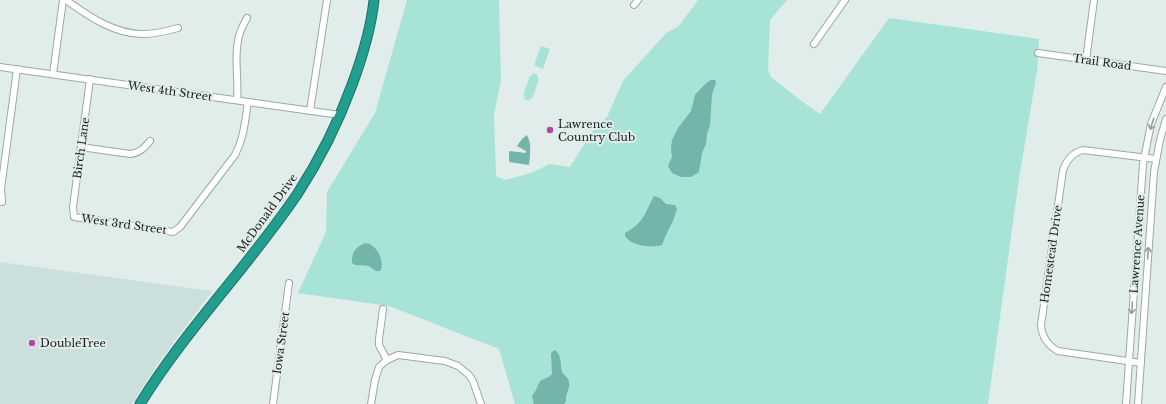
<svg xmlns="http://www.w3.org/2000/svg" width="1166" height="404" font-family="'Libre Baskerville',serif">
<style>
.built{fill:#cbe0dc}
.green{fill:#a8e3d8}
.water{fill:#73b5aa}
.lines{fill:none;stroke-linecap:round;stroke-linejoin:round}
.minor-casing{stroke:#9ca8a5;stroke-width:8}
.highway-casing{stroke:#1f7166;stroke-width:11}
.minor{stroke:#fff;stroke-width:6}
.highway{stroke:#229e8e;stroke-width:9}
.oneway{stroke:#989a99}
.poi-dot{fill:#b246a6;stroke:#e0edea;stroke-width:1.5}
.labels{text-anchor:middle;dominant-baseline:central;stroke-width:4;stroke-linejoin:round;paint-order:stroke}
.street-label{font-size:11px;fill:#1a1e1d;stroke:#e0edea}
.poi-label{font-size:11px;fill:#1a1e1d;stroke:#e0edea;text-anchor:start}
</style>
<rect width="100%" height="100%" fill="#e0edea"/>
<polygon class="built" points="0,262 212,291 157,365 132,404 0,404"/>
<g class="green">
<polygon points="407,0 499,0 501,81 494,114 496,176 505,180 534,172 549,164 570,167 591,133 607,117 623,81 666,33 679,26 698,0 787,0 770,20 768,69 771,77 800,100 820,114 889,18 1039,39 1037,71 1019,179 988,404 515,404 499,349 389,306 298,293 326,232 327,192 375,113"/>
<polygon points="541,46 550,49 543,69 534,65"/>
<polygon points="533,73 538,75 537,78 539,79 532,99 530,98 529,101 524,99 525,96 523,95 530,76 532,76"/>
</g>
<g class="water">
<path d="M711,80H715L716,82L712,95L710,125L707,134L706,144L702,153L699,172L691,177H681L672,173L668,166L672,157L671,149L672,140L678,128L691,111L695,95C700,90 705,83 711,80Z"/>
<path d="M527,135C532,145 530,154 529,165L509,162V151L526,153V151L517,146L522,139Z"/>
<path d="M654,196L660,198L666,204L675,205L677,209L673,221L665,237L662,245C651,248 631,246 625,236V233C645,222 644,214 654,196Z"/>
<path d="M365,243C376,243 386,262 380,271C373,272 374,268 368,266C362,264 357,267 352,263C351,253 356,247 365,243Z"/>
<path d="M555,350C562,356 560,364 562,372C564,376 569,377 569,383C570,390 565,393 566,402L564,404H534L532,396L536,390L540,381L550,376L552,374L551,354L552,352Z"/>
</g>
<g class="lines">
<g class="minor-casing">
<g id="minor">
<path d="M66,0C88,16 116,35 144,34C156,34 167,31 178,28"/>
<polyline points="634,5 638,0"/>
<polyline points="814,44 845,0"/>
<polyline points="1038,53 1166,71"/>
<polyline points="1086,60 1094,0"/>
<polyline points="0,67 340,115"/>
<polyline points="53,74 63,0"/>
<path d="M90,79L73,207L74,217L173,232L180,227L235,155C244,138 245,121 248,102"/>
<path d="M237,100C239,80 234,60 238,41C239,32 243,25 247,18"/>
<polyline points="310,111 327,0"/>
<path d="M81,147L130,154C140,153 144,148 150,141"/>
<polyline points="0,202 2,202 1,189 17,69"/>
<polyline points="383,309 379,339 379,345 387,360"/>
<path d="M1141,363L1058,351C1047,345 1042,337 1041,325L1063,170C1067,160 1072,153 1083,150L1156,159"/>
<polyline points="273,404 289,283"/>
<polyline points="371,404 375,380 379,367 387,360 398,355 445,361 458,366 469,375 473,381 481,404"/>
<polyline points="1126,404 1143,164 1151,124 1166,87"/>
<polyline points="1138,404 1154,172 1160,140 1166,119"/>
</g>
</g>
<g class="highway-casing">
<path id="highway" d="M140,404C186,329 249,266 298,193C320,159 338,123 352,85C362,58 371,29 374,0"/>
</g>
<use href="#minor" class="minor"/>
<use href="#highway" class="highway"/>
</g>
<defs><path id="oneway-shaft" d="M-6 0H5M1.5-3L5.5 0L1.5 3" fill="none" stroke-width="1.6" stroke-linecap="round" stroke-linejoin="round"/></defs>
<g class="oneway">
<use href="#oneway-shaft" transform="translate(1152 124) rotate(107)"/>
<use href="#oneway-shaft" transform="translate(1148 253) rotate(-86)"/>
<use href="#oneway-shaft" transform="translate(1132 308) rotate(94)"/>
</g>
<g class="poi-dot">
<circle cx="550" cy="130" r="4"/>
<circle cx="32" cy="343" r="4"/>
</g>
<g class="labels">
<g class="street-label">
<text transform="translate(1102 62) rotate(8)">Trail Road</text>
<text transform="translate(170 91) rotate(8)">West 4th Street</text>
<text transform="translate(81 148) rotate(-82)">Birch Lane</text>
<text transform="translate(267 213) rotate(-54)">McDonald Drive</text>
<text transform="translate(124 224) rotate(8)">West 3rd Street</text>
<text transform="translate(1137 244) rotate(-86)">Lawrence Avenue</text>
<text transform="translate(1051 254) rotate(-82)">Homestead Drive</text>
<text transform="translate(281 343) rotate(-82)">Iowa Street</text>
</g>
<g class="poi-label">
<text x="558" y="124">Lawrence<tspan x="558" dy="13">Country Club</tspan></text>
<text x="40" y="343">DoubleTree</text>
</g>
</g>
</svg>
